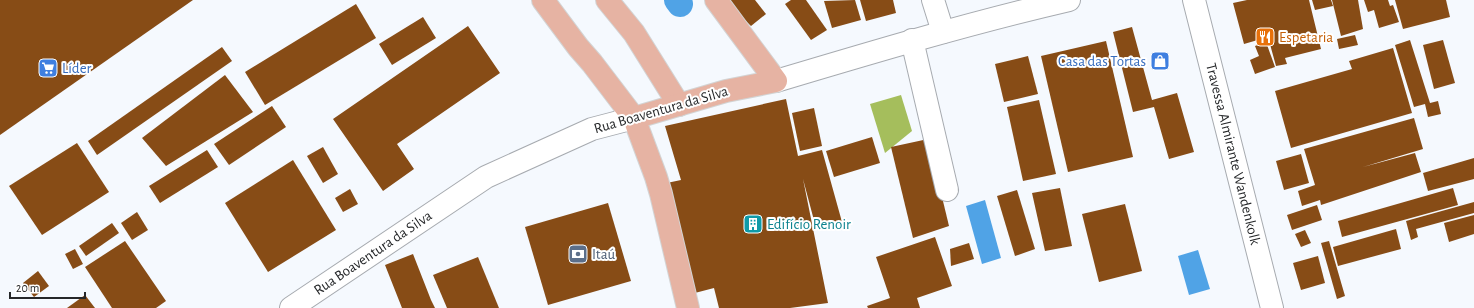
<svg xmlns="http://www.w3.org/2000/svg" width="1474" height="308" font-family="'Alegreya Sans',sans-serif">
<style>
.forest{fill:#a5be5c}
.water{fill:#50a3e6}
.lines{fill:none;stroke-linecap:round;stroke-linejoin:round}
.canal{stroke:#50a3e6;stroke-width:26}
.building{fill:#874c16}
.minor-casing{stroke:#a7abb0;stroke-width:24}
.major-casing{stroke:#d3d4d4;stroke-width:24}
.minor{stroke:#fff;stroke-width:22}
.major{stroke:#e6b3a3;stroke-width:22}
.labels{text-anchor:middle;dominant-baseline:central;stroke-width:4;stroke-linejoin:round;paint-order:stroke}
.food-label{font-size:15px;fill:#c56008;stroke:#fff;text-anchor:start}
.shop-label{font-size:15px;fill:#366cbe;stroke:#fff;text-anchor:end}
.street-label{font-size:15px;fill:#252729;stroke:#fff}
.culture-label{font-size:15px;fill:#0d838f;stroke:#fff;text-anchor:start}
.service-label{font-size:15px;fill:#4e5e75;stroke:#fff;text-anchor:start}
</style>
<rect width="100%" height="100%" fill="#f5f9fe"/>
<polygon class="forest" points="901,95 912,131 885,153 870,104"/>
<g class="water">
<polygon points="985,200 1001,258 982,264 966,206"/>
<polygon points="1198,250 1210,289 1189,295 1178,256"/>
</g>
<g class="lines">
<polyline class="canal" points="677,0 680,4"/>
</g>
<g class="building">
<polygon points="0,0 193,0 0,135"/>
<polygon points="724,0 755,0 766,14 751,26"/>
<polygon points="791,0 806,0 827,30 811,40 785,4"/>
<polygon points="855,0 861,20 832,28 824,1"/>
<polygon points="860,0 893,0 896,13 866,21"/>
<polygon points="1247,0 1309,0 1321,49 1285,58 1287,64 1276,66 1268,37 1244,44 1233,3"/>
<polygon points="1312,0 1331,0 1333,6 1315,10"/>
<polygon points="1332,0 1358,0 1363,29 1341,36"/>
<polygon points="1364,0 1388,0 1390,6 1393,5 1399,22 1379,28 1374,10 1368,12"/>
<polygon points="1395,0 1446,0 1450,17 1403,29"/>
<polygon points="356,4 376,38 265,105 245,72"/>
<polygon points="423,17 436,38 392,65 379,44"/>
<polygon points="468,26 500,73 397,144 414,169 383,191 333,119"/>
<polygon points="1132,27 1152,100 1177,93 1194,152 1169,159 1154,107 1133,112 1113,32"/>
<polygon points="1355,35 1358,45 1339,49 1337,39"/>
<polygon points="1410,40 1430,103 1438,101 1441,114 1428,117 1425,104 1414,107 1395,45"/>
<polygon points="1443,40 1455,83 1434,89 1423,45"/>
<polygon points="1106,41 1133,157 1068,172 1041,56"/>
<polygon points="1266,42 1275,67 1255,74 1250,60 1259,56 1255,46"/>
<polygon points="222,47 232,61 97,155 88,141"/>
<polygon points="1393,48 1412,113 1291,148 1275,91 1352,69 1349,61"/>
<polygon points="1028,56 1038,94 1004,102 995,64"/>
<polygon points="225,75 253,112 166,166 142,138"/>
<polygon points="786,99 798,156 822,150 842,222 816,228 803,179 828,303 790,308 719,308 714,288 691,294 662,184 681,180 665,126"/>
<polygon points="1039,100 1056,174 1023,181 1007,107"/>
<polygon points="272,106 286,127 229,165 214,144"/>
<polygon points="814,108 822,146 800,151 792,113"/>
<polygon points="1414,118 1423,149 1363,167 1415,153 1421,172 1321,205 1320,200 1302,206 1298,191 1315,185 1304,149"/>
<polygon points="872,137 880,163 834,177 826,151"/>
<polygon points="928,139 949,226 913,238 891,147"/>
<polygon points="77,143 109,192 42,235 9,186"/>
<polygon points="323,147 338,174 323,183 307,156"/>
<polygon points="207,150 218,167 160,203 149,186"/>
<polygon points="1301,154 1309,183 1284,190 1276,161"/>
<polygon points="1474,158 1474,179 1428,191 1423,173"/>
<polygon points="293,160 336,230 268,272 225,203"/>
<polygon points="1060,188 1072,246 1045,251 1032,193"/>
<polygon points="1453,188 1458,205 1342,237 1338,221"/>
<polygon points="350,189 358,204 343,212 335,198"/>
<polygon points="1017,190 1035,249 1015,256 997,196"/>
<polygon points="1474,202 1474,213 1416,229 1418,237 1411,240 1406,221"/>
<polygon points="608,203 631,281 548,305 525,227"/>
<polygon points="1125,204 1142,271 1099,282 1082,214"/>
<polygon points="1317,205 1322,220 1292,230 1287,215"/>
<polygon points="137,212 148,230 132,240 121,223"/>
<polygon points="1474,215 1474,234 1449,242 1444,223"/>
<polygon points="112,223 119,233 86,256 79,246"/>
<polygon points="1396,229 1401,249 1338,266 1333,247"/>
<polygon points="1305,230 1311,243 1301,247 1295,234"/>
<polygon points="935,237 952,286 917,298 920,308 868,308 867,306 890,298 876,257"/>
<polygon points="125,241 166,301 156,308 112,308 85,267"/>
<polygon points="1329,241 1345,296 1337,299 1321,243"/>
<polygon points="969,243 974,259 951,266 950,249"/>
<polygon points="75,249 83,264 73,269 65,254"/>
<polygon points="413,254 431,300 435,308 402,308 385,265"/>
<polygon points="1318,256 1325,283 1301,290 1293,263"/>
<polygon points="478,257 499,308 447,308 433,275"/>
<polygon points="38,271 49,286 34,297 23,283"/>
<polygon points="85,295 95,308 67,308"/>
</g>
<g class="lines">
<g class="minor-casing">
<g id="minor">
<polyline points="933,0 943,32"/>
<polyline points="1194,0 1272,308"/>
<polyline points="912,40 947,190"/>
<path d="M776,81C873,52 970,23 1069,0"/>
<polyline points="291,308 486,177 592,129 634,118"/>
</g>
</g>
<g class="major-casing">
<g id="major">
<polyline points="543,0 578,47 592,63 634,118 656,177 661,194 688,308"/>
<polyline points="607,0 634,33 679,105"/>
<polyline points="634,118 726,91 776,81 716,0"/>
</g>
</g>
<use href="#minor" class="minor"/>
<use href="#major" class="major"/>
</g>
<defs>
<g id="restaurant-square" transform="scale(1)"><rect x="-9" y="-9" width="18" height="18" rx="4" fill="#e8710a" stroke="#fff"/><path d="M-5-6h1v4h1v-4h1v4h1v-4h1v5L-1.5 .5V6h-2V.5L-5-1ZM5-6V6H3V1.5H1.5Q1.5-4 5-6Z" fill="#fff"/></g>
<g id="shop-square" transform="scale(1)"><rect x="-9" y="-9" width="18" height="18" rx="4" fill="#3f7fe0" stroke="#fff"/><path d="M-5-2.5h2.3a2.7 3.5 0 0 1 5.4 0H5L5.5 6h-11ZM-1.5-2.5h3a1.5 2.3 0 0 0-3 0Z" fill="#fff"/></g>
<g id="supermarket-square" transform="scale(1)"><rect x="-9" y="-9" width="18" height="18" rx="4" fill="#3f7fe0" stroke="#fff"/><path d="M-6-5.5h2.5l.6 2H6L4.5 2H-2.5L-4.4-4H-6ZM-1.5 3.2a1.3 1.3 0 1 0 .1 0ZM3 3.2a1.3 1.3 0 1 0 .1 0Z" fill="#fff"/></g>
<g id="building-square" transform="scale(1)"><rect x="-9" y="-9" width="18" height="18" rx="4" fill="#0f9aa8" stroke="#fff"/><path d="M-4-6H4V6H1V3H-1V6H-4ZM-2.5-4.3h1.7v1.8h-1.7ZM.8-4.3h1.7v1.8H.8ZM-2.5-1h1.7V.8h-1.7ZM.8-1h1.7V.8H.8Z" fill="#fff"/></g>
<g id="bank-square" transform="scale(1)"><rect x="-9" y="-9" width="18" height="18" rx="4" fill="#5c6f8a" stroke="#fff"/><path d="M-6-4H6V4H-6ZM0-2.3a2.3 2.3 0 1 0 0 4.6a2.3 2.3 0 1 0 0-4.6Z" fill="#fff"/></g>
</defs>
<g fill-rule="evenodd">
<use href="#restaurant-square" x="1265" y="37"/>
<use href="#shop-square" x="1160" y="61"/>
<use href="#supermarket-square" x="48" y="68"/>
<use href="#building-square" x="753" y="224"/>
<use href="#bank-square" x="578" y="254"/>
</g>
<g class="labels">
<g class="food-label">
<text x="1279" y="37">Espetaria</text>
</g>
<g class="shop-label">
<text x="1146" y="61">Casa das Tortas</text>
<text x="62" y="68" text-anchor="start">Líder</text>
</g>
<g class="street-label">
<text transform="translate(661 110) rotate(-16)">Rua Boaventura da Silva</text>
<text transform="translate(1233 154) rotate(76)">Travessa Almirante Wandenkolk</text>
<text transform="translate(373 253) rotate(-34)">Rua Boaventura da Silva</text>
</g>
<g class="culture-label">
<text x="767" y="224">Edifício Renoir</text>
</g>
<g class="service-label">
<text x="592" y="254">Itaú</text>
</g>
</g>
<path d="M10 292v6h75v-6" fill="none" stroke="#252729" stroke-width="2"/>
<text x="16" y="292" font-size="12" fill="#252729" stroke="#ffffff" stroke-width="3" paint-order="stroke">20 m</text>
</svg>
